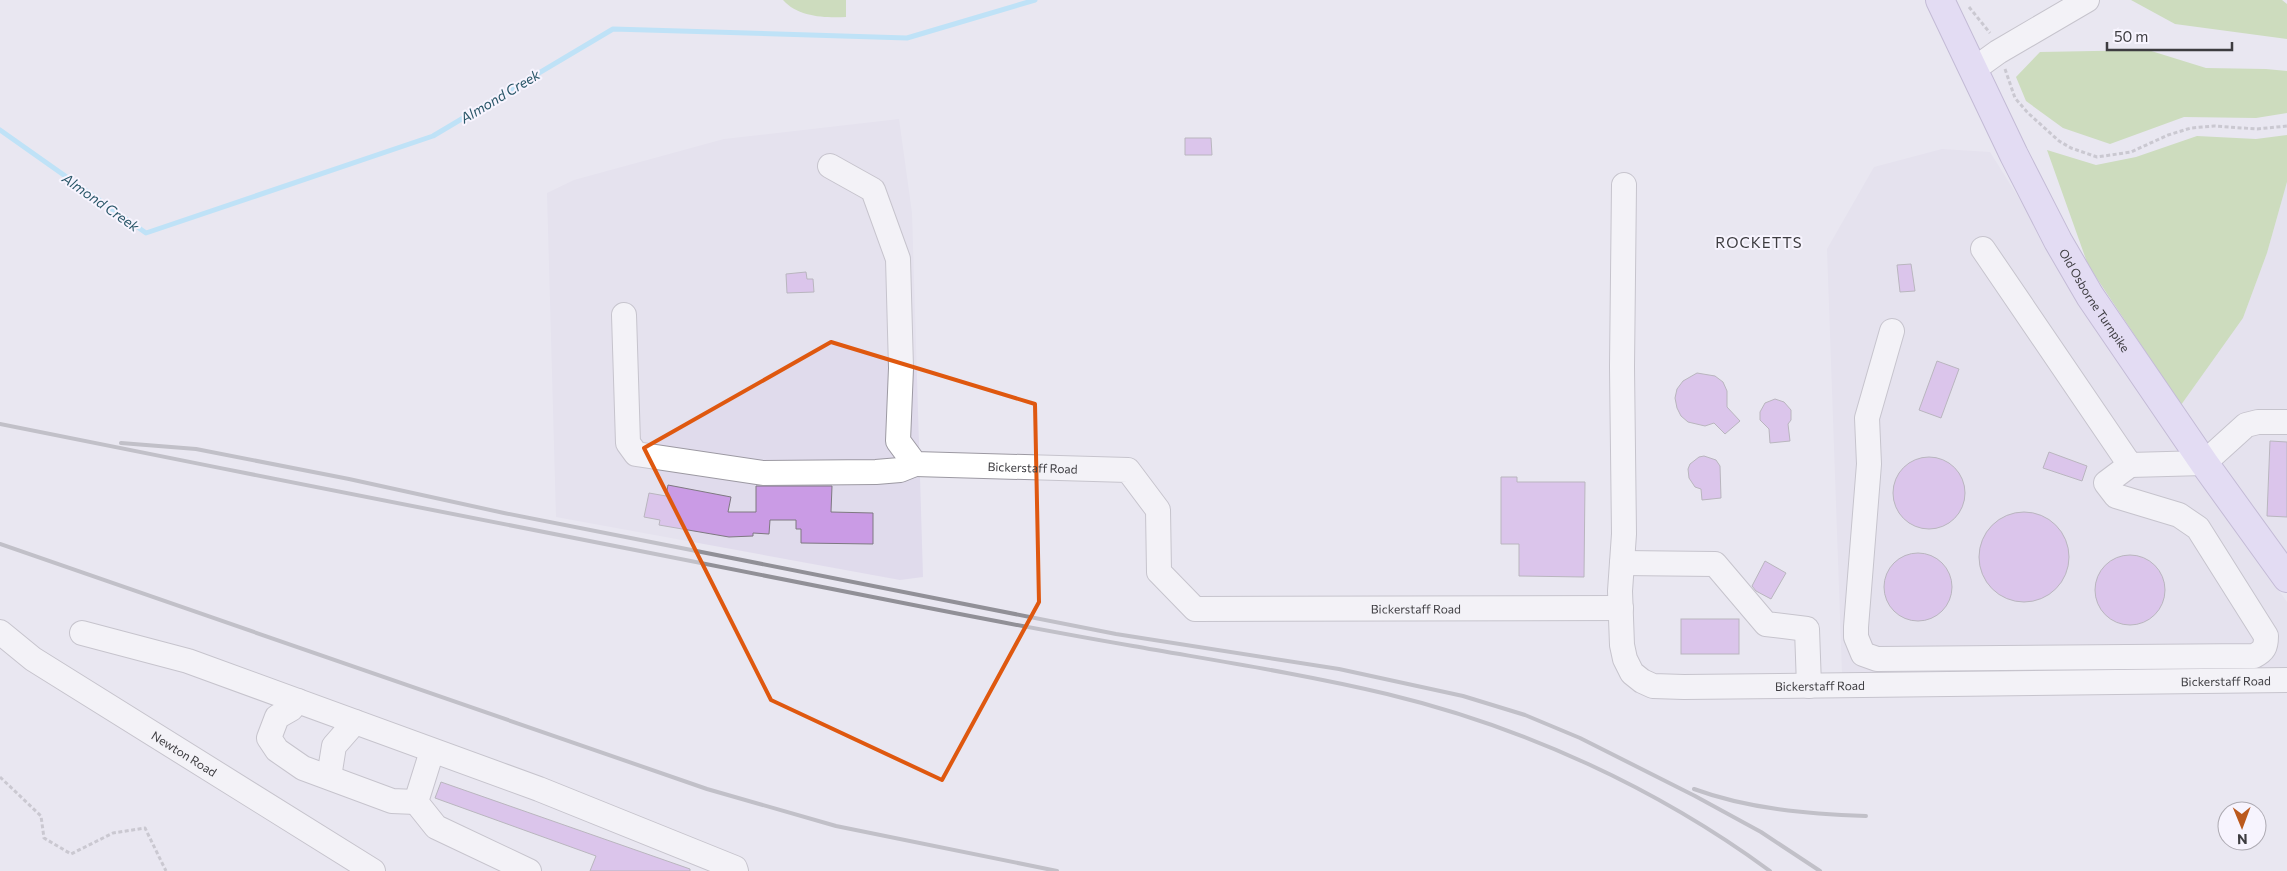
<svg xmlns="http://www.w3.org/2000/svg" width="2287" height="871" font-family="Commissioner,sans-serif">
<style>
.built{fill:#e0dbec}
.green{fill:#aace82}
.lines{fill:none;stroke-linecap:round;stroke-linejoin:round}
.stream{stroke:#8cdcfe;stroke-width:5}
.building{fill:#ca9be5;stroke:#7e7981}
.minor-casing{stroke:#9c99a2;stroke-width:26}
.major-casing{stroke:#9585b4;stroke-width:30}
.path{stroke:#a5a3ab;stroke-width:3;stroke-dasharray:4 2.5;stroke-linecap:butt}
.minor{stroke:#fff;stroke-width:24}
.major{stroke:#dccef7;stroke-width:28}
.rail{stroke:#919097;stroke-width:4}
.marked{fill:none;stroke:#df580f;stroke-width:4;stroke-linejoin:round}
.labels{text-anchor:middle;dominant-baseline:central;stroke-width:4;stroke-linejoin:round;paint-order:stroke}
.street-label{font-size:12px;fill:#3d3c40;stroke:#f7f4fe}
.water-label{font-size:14px;font-style:italic;fill:#285567;stroke:#f7f4fe}
.quarter-label{font-size:15px;letter-spacing:1px;fill:#3d3c40;stroke:#f7f4fe}
</style>
<rect width="100%" height="100%" fill="#e9e7f1"/>
<g class="built">
<polygon points="899,119 912,213 923,577 900,580 556,517 547,193 574,180 724,139"/>
<polygon points="1942,149 1990,152 2136,385 2287,602 2287,670 1842,674 1827,249 1874,167"/>
<polygon points="2287,182 2287,557 2181,405 2243,318 2267,253"/>
</g>
<g class="green">
<path d="M783,0H846V17C824,18 798,17 783,0Z"/>
<polygon points="2131,0 2282,0 2287,4 2287,39 2175,24"/>
<polygon points="2148,50 2206,68 2266,69 2287,71 2287,113 2256,118 2184,117 2110,144 2063,128 2026,101 2016,77 2040,52"/>
<polygon points="2287,135 2287,182 2267,253 2243,318 2181,405 2088,265 2047,150 2096,165 2136,157 2197,136 2256,139"/>
</g>
<g class="lines">
<polyline class="stream" points="0,130 146,233 433,136 613,29 907,38 1035,0"/>
</g>
<g class="building">
<polygon points="1185,138 1211,138 1212,155 1185,155"/>
<polygon points="1911,264 1915,291 1900,292 1897,265"/>
<polygon points="806,272 807,279 813,279 814,292 787,293 786,274"/>
<polygon points="1937,361 1959,369 1941,418 1919,410"/>
<polygon points="1697,373 1715,376 1723,382 1727,391 1727,407 1740,421 1725,434 1714,423 1705,426 1688,422 1681,416 1677,408 1675,398 1677,389 1683,381"/>
<polygon points="1775,399 1784,402 1791,410 1791,420 1788,424 1790,441 1770,443 1769,429 1760,420 1760,412 1765,403"/>
<polygon points="2270,441 2287,442 2287,517 2267,516"/>
<polygon points="2049,452 2087,466 2082,481 2043,468"/>
<polygon points="1704,456 1716,460 1720,466 1721,498 1702,500 1701,489 1695,487 1689,478 1688,469 1690,464 1699,457"/>
<circle cx="1929" cy="493" r="36"/>
<polygon points="1501,477 1517,477 1517,482 1585,482 1584,577 1519,576 1519,544 1501,544"/>
<polygon points="668,485 731,497 728,512 756,512 756,486 832,486 831,512 873,513 873,544 801,543 801,529 796,529 796,520 770,520 769,534 753,533 753,536 729,537 659,525 660,520 644,517 649,493 666,496"/>
<circle cx="2024" cy="557" r="45"/>
<circle cx="1918" cy="587" r="34"/>
<circle cx="2130" cy="590" r="35"/>
<polygon points="1765,561 1786,573 1771,599 1756,591 1752,586"/>
<rect x="1681" y="619" width="58" height="35"/>
<polygon points="441,782 690,869 690,871 590,871 596,856 435,798"/>
</g>
<g class="lines">
<g class="minor-casing">
<g id="minor">
<polyline points="1973,70 1998,52 2087,0"/>
<path id="s1" d="M830,166L873,190L898,259L901,368L898,441L915,464L1128,470L1158,510L1159,572L1195,609L1621,608"/>
<path id="s2" d="M1624,185L1622,367L1624,534L1620,591L1622,645L1625,659L1632,673L1642,681L1653,686L1684,687L2287,680"/>
<polyline points="1983,249 2130,465 2204,463 2246,425 2258,422 2287,422"/>
<polyline points="624,315 628,443 636,454 763,473 876,472 900,470 915,464"/>
<path d="M1892,331L1867,418L1869,464L1856,627V637L1863,654L1877,659L2254,656C2264,651 2266,647 2266,636L2198,528L2179,515L2116,496L2106,483L2130,465"/>
<polyline points="1622,563 1715,564 1766,624 1807,629 1809,686"/>
<path id="s3" d="M0,632L33,659L373,871"/>
<polyline points="82,633 188,661 539,789 735,868 736,871"/>
<polyline points="298,701 291,709 277,717 269,738 277,750 303,768 392,801 416,802"/>
<polyline points="432,751 416,802 436,827 529,871"/>
<polyline points="329,777 334,746 355,722"/>
</g>
</g>
<g class="major-casing">
<g id="major">
<path id="s4" d="M1940,0L2014,155L2058,241L2090,296L2204,463L2287,578"/>
</g>
</g>
<g class="path">
<polyline points="1969,7 1990,33"/>
<polyline points="2005,69 2015,98 2028,113 2059,141 2071,148 2097,157 2131,152 2168,135 2191,128 2214,126 2257,129 2287,126"/>
<polyline points="0,777 41,816 44,838 71,854 113,833 145,828 166,871"/>
</g>
<use href="#minor" class="minor"/>
<use href="#major" class="major"/>
<g class="rail">
<path d="M0,424C296,483 592,543 888,600C969,616 1051,632 1133,646C1218,661 1303,674 1387,694C1524,727 1657,788 1770,871"/>
<polyline points="121,443 196,449 349,479 504,513 1116,634 1339,669 1463,696 1525,715 1580,738 1695,796 1761,832 1820,871"/>
<polyline points="0,544 707,789 836,826 1057,871"/>
<path d="M1694,789C1748,809 1809,814 1866,816"/>
</g>
</g>
<path d="M0 0H2287V871H0ZM831,342L1035,404L1039,602L942,780L771,700L644,448Z" fill="#e9e7f1" fill-opacity=".55" fill-rule="evenodd"/>
<path class="marked" d="M831,342L1035,404L1039,602L942,780L771,700L644,448Z"/>
<g class="labels">
<g class="street-label">
<text stroke="none"><textPath href="#s4" startOffset="338">Old Osborne Turnpike</textPath></text>
<text stroke="none"><textPath href="#s1" startOffset="451">Bickerstaff Road</textPath></text>
<text stroke="none"><textPath href="#s1" startOffset="931">Bickerstaff Road</textPath></text>
<text stroke="none"><textPath href="#s2" startOffset="1088">Bickerstaff Road</textPath></text>
<text stroke="none"><textPath href="#s2" startOffset="682">Bickerstaff Road</textPath></text>
<text stroke="none"><textPath href="#s3" startOffset="221">Newton Road</textPath></text>
</g>
<g class="water-label">
<text transform="translate(500 96) rotate(-31)">Almond Creek</text>
<text transform="translate(101 202) rotate(35)">Almond Creek</text>
</g>
<g class="quarter-label">
<text x="1759" y="242">ROCKETTS</text>
</g>
</g>
<g transform="translate(2242 826) rotate(179)"><circle r="24" fill="#f7f4fe" stroke="#adaab2"/>
<path d="M0-4L9 19L0 12L-9 19Z" fill="#bb591d"/>
<text y="-8" font-size="14" font-weight="bold" text-anchor="middle" fill="#3d3c40">N</text>
</g>
<path d="M2107 42v8h125v-8" fill="none" stroke="#3d3c40" stroke-width="2.5"/>
<text x="2114" y="42" font-size="15" fill="#3d3c40" stroke="#f7f4fe" stroke-width="4" paint-order="stroke">50 m</text>
</svg>
